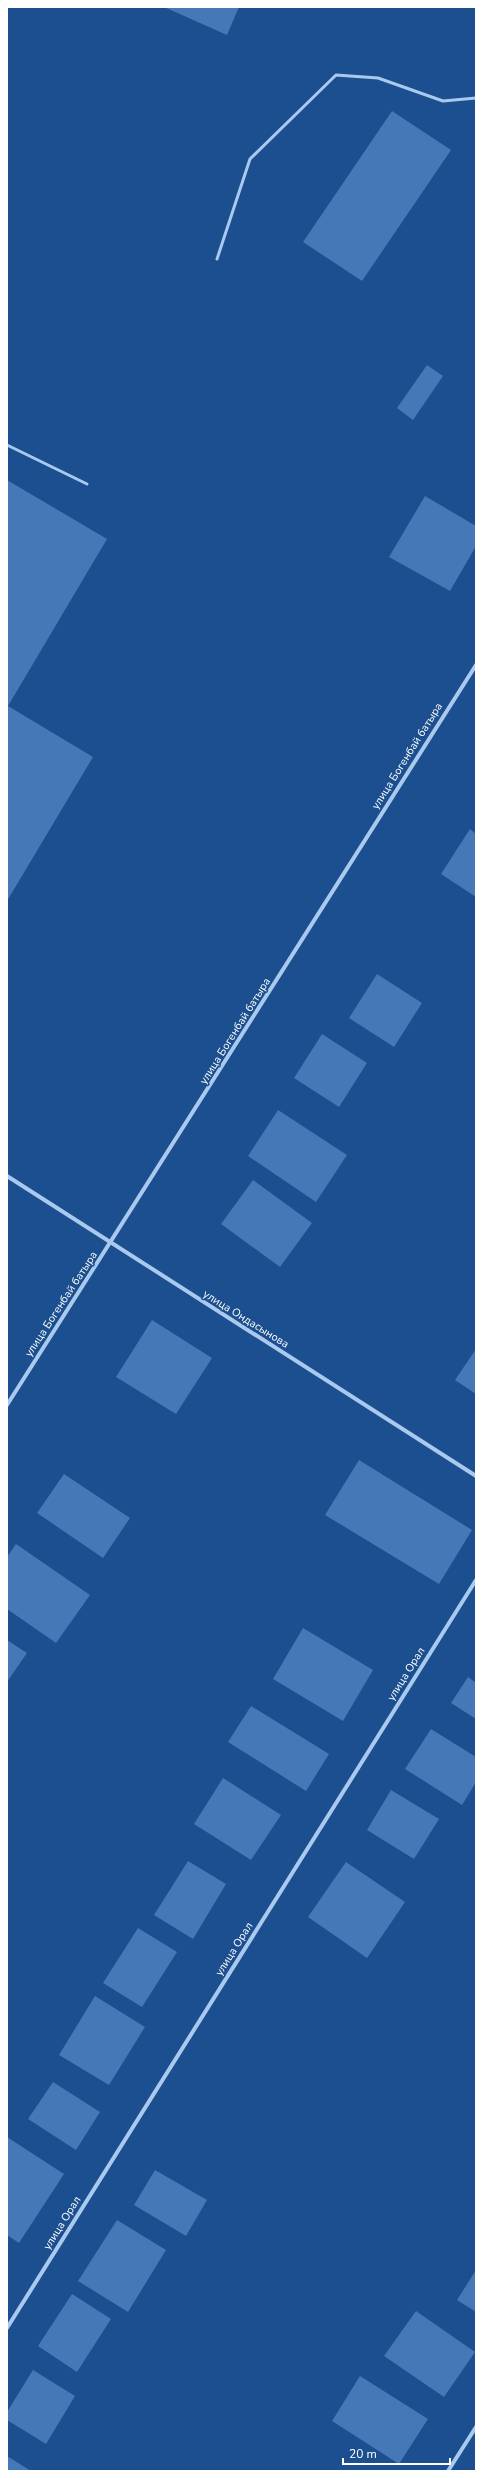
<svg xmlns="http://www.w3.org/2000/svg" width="483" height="2478" font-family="'Nunito Sans',sans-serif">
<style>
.building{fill:#4478b7}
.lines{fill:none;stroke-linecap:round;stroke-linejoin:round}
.service{stroke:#a9c9ee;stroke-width:3}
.minor{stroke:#a9c9ee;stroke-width:4}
.labels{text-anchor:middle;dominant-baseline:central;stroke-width:3;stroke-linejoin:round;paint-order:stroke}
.street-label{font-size:11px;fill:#fff;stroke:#1b4f8f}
</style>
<rect width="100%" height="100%" fill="#1b4f8f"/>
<g class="building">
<polygon points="164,7 239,7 227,35"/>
<polygon points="392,111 451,150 362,281 303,242"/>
<polygon points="427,365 443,376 413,420 397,408"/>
<polygon points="7,480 107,539 8,706 93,757 7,901"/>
<polygon points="425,496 476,526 476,546 450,591 389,557"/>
<polygon points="470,829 476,834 476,897 441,874"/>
<polygon points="377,974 422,1003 394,1047 349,1018"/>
<polygon points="322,1034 367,1063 339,1107 294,1078"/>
<polygon points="278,1110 347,1155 316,1202 248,1156"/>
<polygon points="253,1180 312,1223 280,1267 221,1224"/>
<polygon points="152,1320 212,1358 176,1414 116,1377"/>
<polygon points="476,1349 476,1394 455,1380"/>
<polygon points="359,1460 472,1530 439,1584 325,1515"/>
<polygon points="64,1474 130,1518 103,1558 37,1513"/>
<polygon points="16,1544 90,1595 56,1643 7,1609 7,1557"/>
<polygon points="303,1628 373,1670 343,1721 273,1679"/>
<polygon points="7,1640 27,1653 7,1682"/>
<polygon points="468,1677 476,1683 476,1719 451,1703"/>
<polygon points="251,1706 329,1754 306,1791 228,1742"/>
<polygon points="431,1729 476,1757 476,1782 462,1805 405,1769"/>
<polygon points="223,1778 281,1815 251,1860 194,1824"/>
<polygon points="391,1790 439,1819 414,1859 367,1830"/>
<polygon points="188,1861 226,1884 193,1939 154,1915"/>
<polygon points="346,1862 405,1902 367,1958 308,1917"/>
<polygon points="138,1928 177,1952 142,2007 103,1983"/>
<polygon points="95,1996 145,2027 109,2085 59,2055"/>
<polygon points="53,2082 100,2112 76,2150 28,2119"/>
<polygon points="7,2137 64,2174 19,2243 7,2235"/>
<polygon points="155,2170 207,2200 186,2236 134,2205"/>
<polygon points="117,2220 166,2250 128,2312 78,2281"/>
<polygon points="476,2270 476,2312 457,2300"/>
<polygon points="72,2294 111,2319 77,2372 38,2346"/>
<polygon points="416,2311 475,2352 444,2397 384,2356"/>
<polygon points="33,2370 75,2396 46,2444 7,2420 7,2412"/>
<polygon points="360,2376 428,2419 399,2464 332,2421"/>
<polygon points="7,2456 31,2471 7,2471"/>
</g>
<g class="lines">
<g class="service">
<polyline points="217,259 250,159 336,75 378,78 443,101 476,98"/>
<polyline points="7,445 87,484"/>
</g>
<g class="minor">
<polyline points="7,1176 476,1476"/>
<polyline points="7,1405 476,665"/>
<polyline points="7,2328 476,1580"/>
<polyline points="448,2471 476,2427"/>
</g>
</g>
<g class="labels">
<g class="street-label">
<text transform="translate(407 756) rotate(-58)">улица Богенбай батыра</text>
<text transform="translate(235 1031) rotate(-58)">улица Богенбай батыра</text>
<text transform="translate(61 1304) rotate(-57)">улица Богенбай батыра</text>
<text transform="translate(246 1319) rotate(32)">улица Ондасынова</text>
<text transform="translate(406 1674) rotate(-58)">улица Орал</text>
<text transform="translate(234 1949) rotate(-58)">улица Орал</text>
<text transform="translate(62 2223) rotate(-58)">улица Орал</text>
</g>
</g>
<rect width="483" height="2478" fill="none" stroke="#ffffff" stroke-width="16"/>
<path d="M343 2458v6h107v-6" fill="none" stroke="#ffffff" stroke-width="2"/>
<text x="349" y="2458" font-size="12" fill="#ffffff" stroke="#1b4f8f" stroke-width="3" paint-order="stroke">20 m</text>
</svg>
